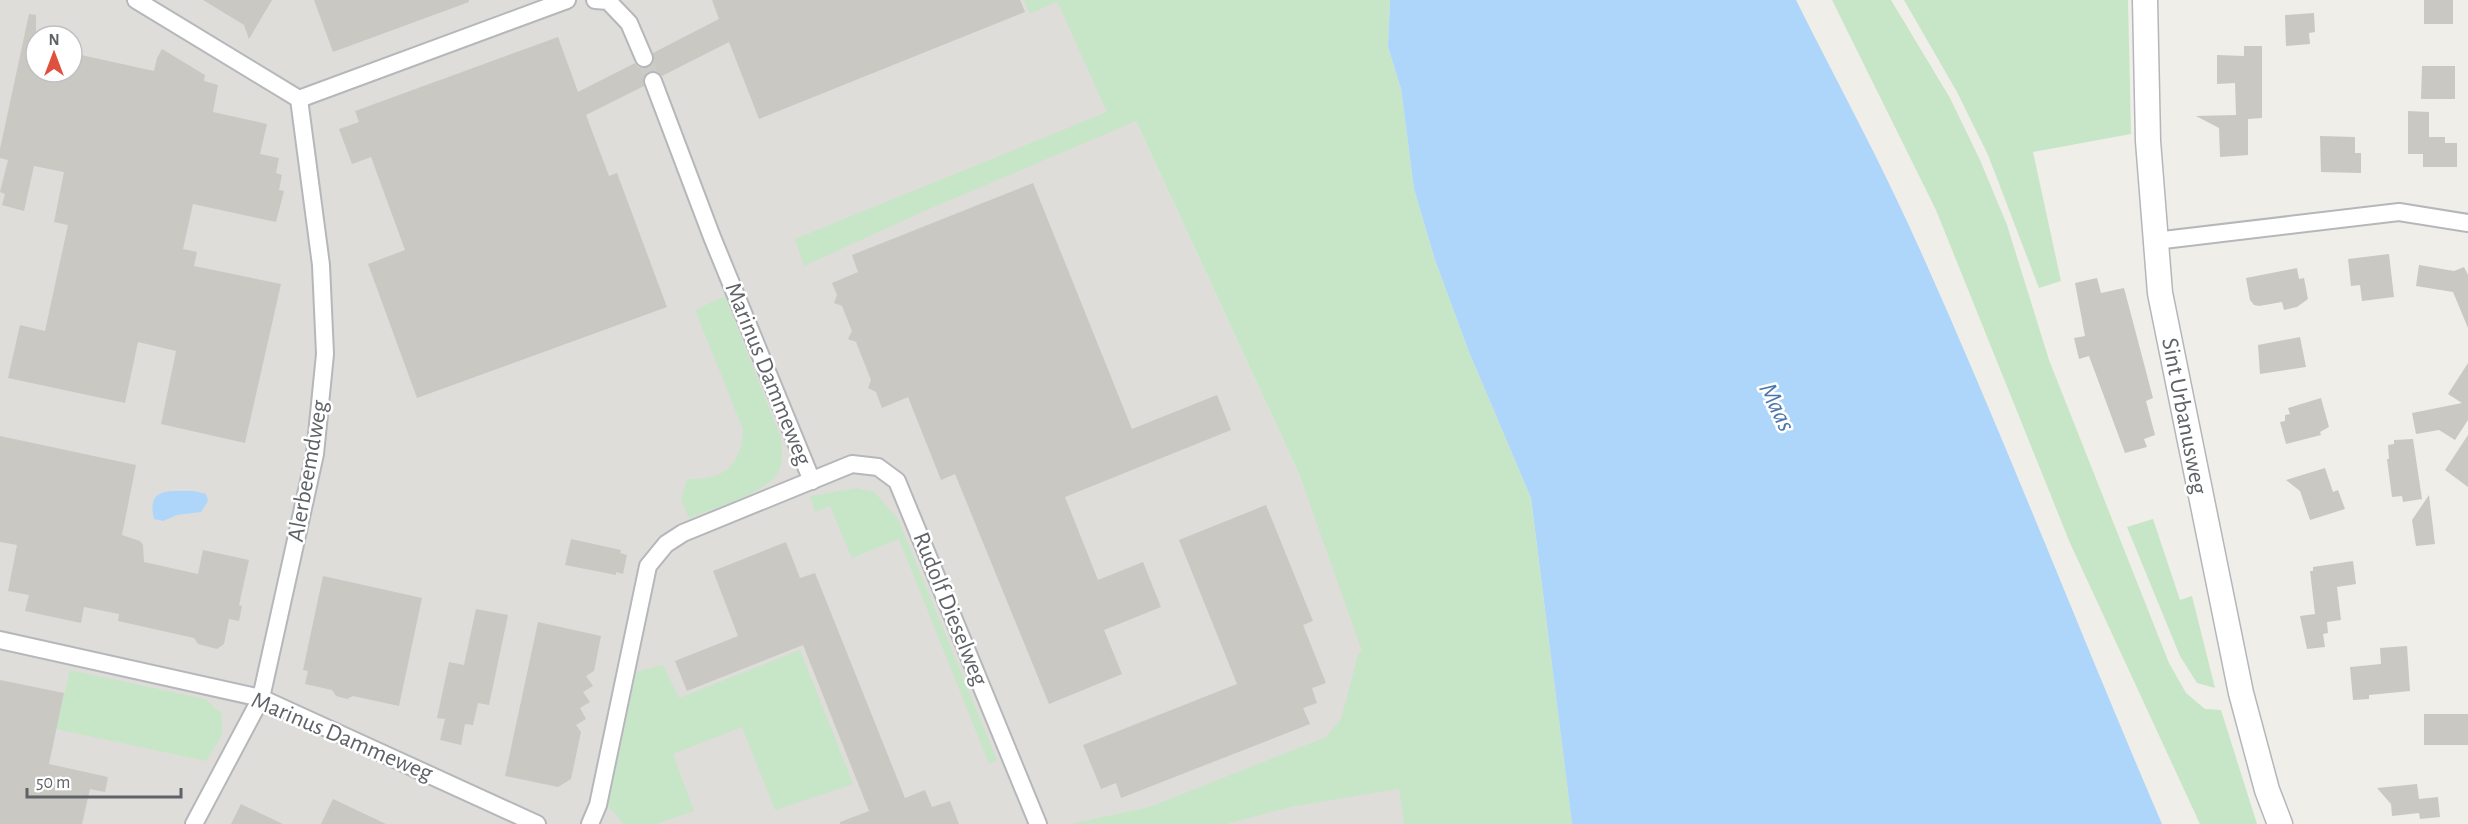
<svg xmlns="http://www.w3.org/2000/svg" width="2468" height="824" font-family="'Alegreya Sans',sans-serif">
<style>
.industrial{fill:#dfddda;fill-rule:evenodd}
.green{fill:#c6e6c7}
.water{fill:#aed6fa}
.building{fill:#c9c8c2}
.lines{fill:none;stroke-linecap:round;stroke-linejoin:round}
.street-tunnel{stroke:#cccbc8;stroke-width:16;stroke-dasharray:16 8;stroke-linecap:butt}
.street-casing{stroke:#b5b7bb;stroke-width:20}
.secondary-casing{stroke:#b4b6bb;stroke-width:27}
.street{stroke:#fff;stroke-width:16}
.secondary{stroke:#fff;stroke-width:24}
.labels{text-anchor:middle;dominant-baseline:central;stroke-width:5;stroke-linejoin:round;paint-order:stroke}
.street-label{font-size:24px;fill:#5f6267;stroke:#fff}
.water-label{font-size:26px;font-style:italic;fill:#4a77ac;stroke:#fff}
</style>
<rect width="100%" height="100%" fill="#f0eee8"/>
<path class="industrial" d="M0,0H1057L1136,121L1300,476L1368,657L1417,824H0ZM36,36H72V72H36Z"/>
<g class="green">
<polygon points="1024,0 1390,0 1388,47 1401,89 1414,189 1435,260 1469,352 1531,498 1572,824 1404,824 1399,789 1294,806 1226,824 1070,824 1150,807 1326,737 1341,719 1358,655 1362,651 1300,476 1136,121 922,212 804,266 795,239 1107,112 1057,1 1030,14"/>
<polygon points="1832,0 1891,0 1950,98 1980,160 2007,225 2049,360 2169,663 2186,693 2205,709 2221,710 2257,824 2200,824 2070,543 1936,210"/>
<polygon points="1904,0 2128,0 2131,134 2033,152 2061,281 2039,288 1988,155 1957,92"/>
<path d="M725,296L781,438C782,451 784,462 777,474C765,494 711,509 689,518L681,499L687,479C724,481 742,464 743,429L695,310Z"/>
<polygon points="857,488 874,492 898,519 997,760 989,764 899,539 852,558 830,506 815,512 810,496"/>
<polygon points="2153,519 2180,600 2192,596 2215,688 2197,683 2180,656 2127,527"/>
<polygon points="800,650 853,784 775,810 742,727 673,754 694,811 656,824 624,824 608,806 636,672 663,665 679,698"/>
<polygon points="70,670 205,699 222,714 222,735 206,761 56,729"/>
</g>
<g class="water">
<path d="M1390,0H1796C1838,84 1883,166 1921,252C2006,441 2080,634 2162,824H1572L1531,498L1469,352L1435,260L1414,189L1401,89L1388,47Z"/>
<path d="M171,491H194L206,494L208,501L201,512L177,515L163,521L154,519C150,501 153,493 171,491Z"/>
</g>
<g class="building">
<polygon points="203,0 272,0 249,39 244,25"/>
<polygon points="314,0 469,0 469,2 333,52"/>
<polygon points="712,0 1020,0 1025,12 759,119 729,42 662,76 655,71 649,71 643,79 644,86 586,115 609,176 617,173 667,307 417,398 368,264 405,250 371,157 352,164 339,129 359,122 355,111 558,37 578,92 635,63 638,67 648,68 654,60 653,53 719,19"/>
<rect x="2424" y="0" width="29" height="24"/>
<polygon points="2314,13 2315,32 2309,33 2310,44 2286,46 2285,15"/>
<polygon points="29,14 36,15 36,72 72,72 72,53 154,71 157,58 162,49 205,75 204,81 218,85 213,112 267,124 260,154 279,158 276,173 282,175 279,190 284,191 276,222 193,204 183,249 197,252 194,266 281,284 245,443 161,424 176,351 138,342 125,403 8,378 20,325 45,331 68,225 54,222 64,172 34,166 24,211 2,205 5,194 0,192 8,160 0,158 0,149"/>
<polygon points="2244,46 2262,46 2262,118 2248,119 2248,155 2220,157 2219,128 2196,116 2236,115 2235,83 2217,84 2217,55 2244,56"/>
<polygon points="2422,66 2455,66 2455,99 2421,99"/>
<polygon points="2408,111 2429,112 2429,137 2445,137 2445,143 2457,143 2457,167 2423,167 2423,154 2408,154"/>
<polygon points="2320,136 2355,137 2355,153 2361,153 2361,173 2321,172"/>
<polygon points="1033,183 1132,429 1217,395 1231,430 1065,497 1098,580 1143,562 1161,607 1104,630 1122,674 1049,704 955,474 941,480 908,397 882,408 876,392 868,388 871,380 856,342 848,339 852,331 842,306 834,303 837,295 832,283 858,272 852,255"/>
<polygon points="2389,254 2394,297 2362,301 2360,285 2351,286 2348,259"/>
<polygon points="2419,265 2454,271 2464,267 2468,275 2468,328 2453,292 2416,286"/>
<polygon points="2297,268 2299,279 2304,278 2308,299 2297,307 2284,310 2282,302 2259,306 2254,305 2250,300 2246,278"/>
<polygon points="2097,278 2101,293 2124,288 2153,398 2146,401 2155,435 2144,439 2147,447 2125,453 2089,356 2079,359 2074,338 2085,336 2075,283"/>
<polygon points="2300,337 2306,367 2260,374 2258,345"/>
<polygon points="2468,363 2468,420 2455,440 2439,430 2416,434 2412,413 2462,403 2448,394"/>
<polygon points="2321,398 2329,427 2320,432 2321,435 2286,444 2280,422 2285,421 2285,415 2290,414 2288,408"/>
<polygon points="2468,435 2468,487 2445,470"/>
<polygon points="0,436 136,465 122,535 140,541 143,545 144,562 198,574 203,550 249,560 239,605 242,606 239,621 229,619 224,644 217,649 198,644 194,638 118,621 119,614 84,607 81,623 25,611 29,595 8,591 17,545 0,542"/>
<polygon points="2413,439 2422,499 2403,502 2402,496 2392,497 2387,459 2389,459 2388,445 2394,444 2394,440"/>
<polygon points="2325,468 2333,492 2338,490 2345,509 2310,520 2300,491 2286,480"/>
<polygon points="2429,495 2435,544 2416,546 2412,520"/>
<polygon points="1266,505 1313,621 1303,625 1326,683 1312,688 1317,703 1303,708 1310,724 1121,798 1116,783 1101,789 1083,745 1237,684 1179,540"/>
<polygon points="571,539 621,550 620,553 627,555 623,574 616,572 616,575 565,565"/>
<polygon points="786,542 800,578 815,573 905,798 925,790 932,807 950,801 959,824 840,824 840,822 869,811 803,645 687,691 675,661 738,636 713,571"/>
<polygon points="2353,561 2356,584 2337,587 2341,620 2327,622 2328,633 2323,634 2325,647 2307,649 2300,616 2315,614 2310,571 2313,571 2313,567"/>
<polygon points="323,576 422,598 399,706 353,696 347,699 336,696 332,690 305,684 308,671 303,670"/>
<polygon points="476,609 508,615 489,705 478,703 473,725 465,724 461,745 440,740 445,719 437,718 449,662 464,665"/>
<polygon points="538,622 601,636 594,671 586,676 593,686 583,692 590,702 580,708 586,719 576,725 581,732 571,779 558,787 505,776"/>
<polygon points="2407,646 2410,691 2369,695 2369,699 2353,700 2350,667 2381,664 2380,648"/>
<polygon points="0,680 64,693 49,764 108,777 105,792 90,789 82,824 0,824"/>
<rect x="2424" y="714" width="44" height="31"/>
<polygon points="2417,784 2419,799 2438,797 2440,817 2420,819 2419,813 2392,816 2391,804 2377,788"/>
<polygon points="333,799 386,824 321,824"/>
<polygon points="241,804 283,824 231,824"/>
</g>
<g class="lines">
<polyline class="street-tunnel" points="644,58 653,81"/>
<g class="street-casing">
<g id="street">
<polyline points="136,0 299,99"/>
<polyline points="595,0 608,1 629,23 644,58"/>
<polyline points="653,81 712,237 812,481"/>
<polyline points="299,99 567,0"/>
<polyline points="2155,241 2399,212 2468,223"/>
<polyline points="0,640 261,698 537,824"/>
<polyline points="194,824 261,698 315,454 325,354 321,265 299,99"/>
<polyline points="590,824 598,805 648,566 666,544 683,533 852,464 878,467 897,481 1038,824"/>
</g>
</g>
<g class="secondary-casing">
<polyline id="secondary" points="2145,0 2148,141 2160,293 2241,693 2267,790 2280,824"/>
</g>
<use href="#street" class="street"/>
<use href="#secondary" class="secondary"/>
</g>
<g class="labels">
<g class="street-label">
<text transform="translate(768 374) rotate(68)">Marinus Dammeweg</text>
<text transform="translate(2184 416) rotate(79)">Sint Urbanusweg</text>
<text transform="translate(308 471) rotate(-80)">Alerbeemdweg</text>
<text transform="translate(950 609) rotate(68)">Rudolf Dieselweg</text>
<text transform="translate(342 737) rotate(23)">Marinus Dammeweg</text>
</g>
<g class="water-label">
<text transform="translate(1777 407) rotate(64)">Maas</text>
</g>
</g>
<g transform="translate(54 54)"><circle r="28" fill="#ffffff" stroke="#bfc0c2" stroke-width="1.5"/>
<path d="M0-4.5L10 22L0 15L-10 22Z" fill="#df503f"/>
<text y="-9" font-size="16" font-weight="bold" text-anchor="middle" fill="#5f6267">N</text>
</g>
<path d="M27 788v9h154v-9" fill="none" stroke="#5f6267" stroke-width="3"/>
<text x="36" y="788" font-size="18" fill="#5f6267" stroke="#ffffff" stroke-width="4.5" paint-order="stroke">50 m</text>
</svg>
